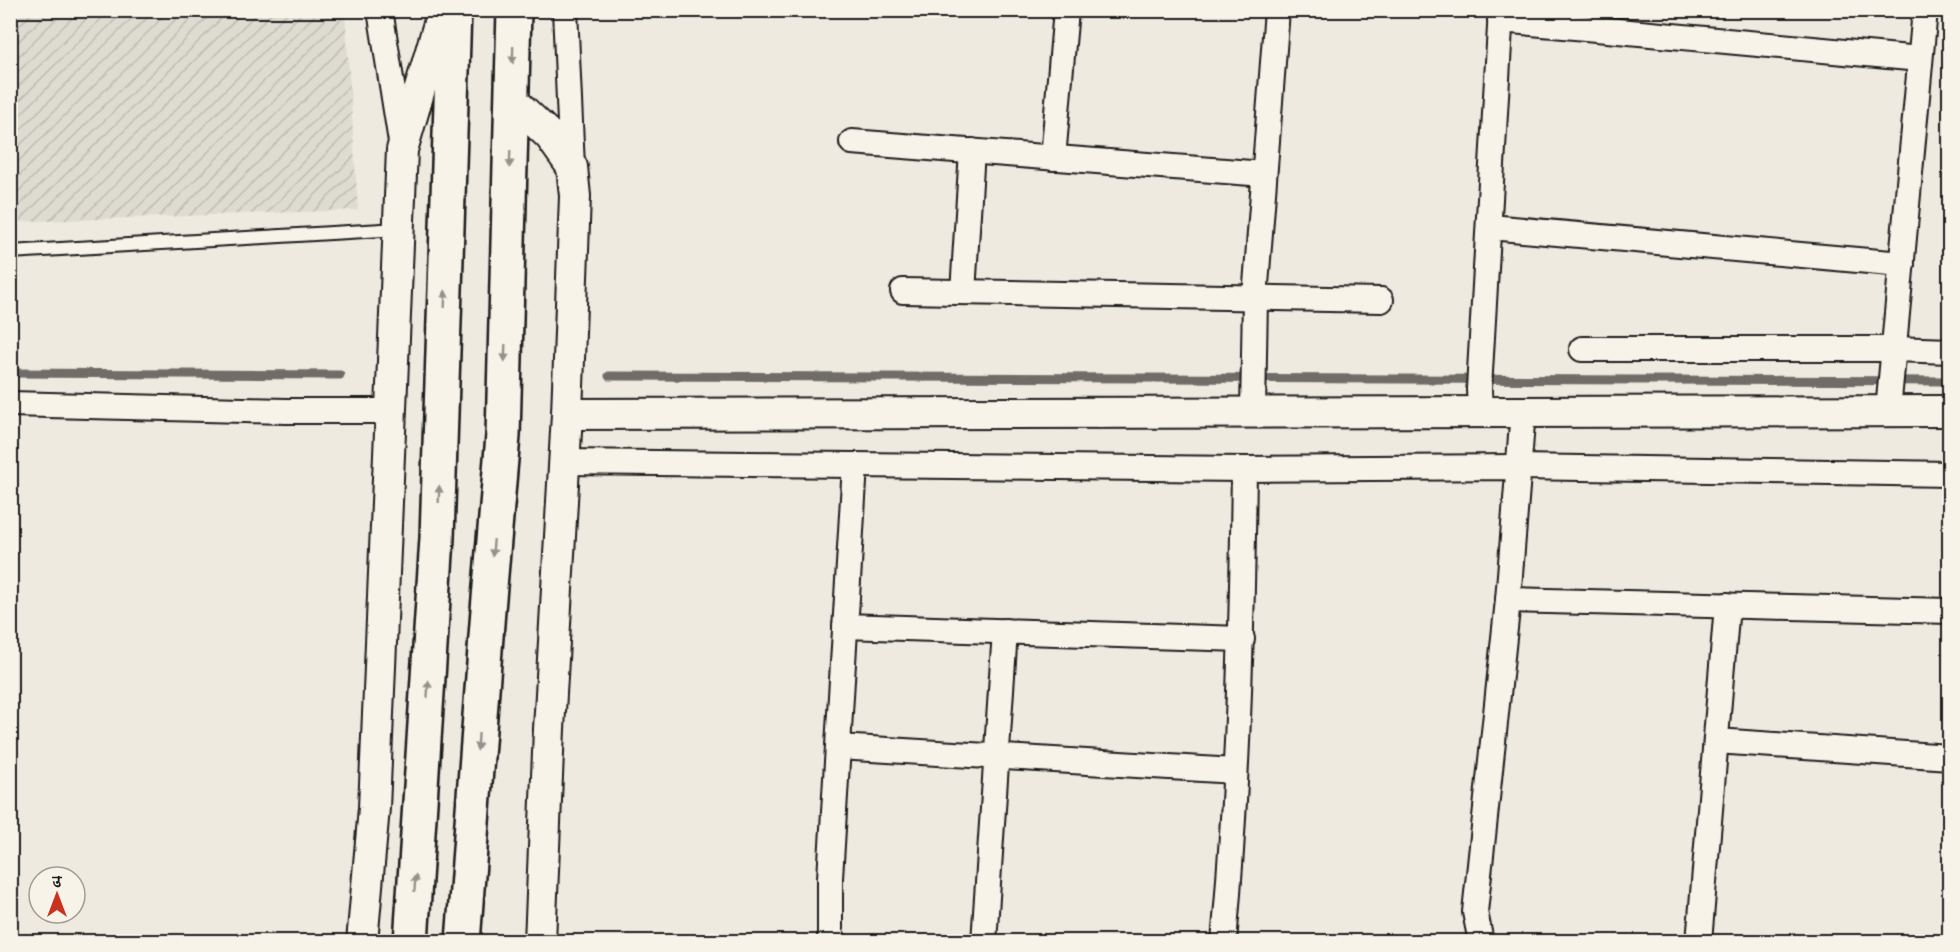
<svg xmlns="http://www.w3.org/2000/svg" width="1960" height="952" font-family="Dekko,'Playpen Sans Deva',sans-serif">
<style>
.industrial{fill:url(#industrial-furrows)}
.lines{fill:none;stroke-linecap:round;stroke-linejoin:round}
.stream{stroke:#6f6d69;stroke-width:9}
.service-casing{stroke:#1c1c1c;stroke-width:16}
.minor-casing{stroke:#1c1c1c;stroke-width:28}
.tertiary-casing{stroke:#1c1c1c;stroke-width:34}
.trunk-casing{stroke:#1c1c1c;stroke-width:38}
.service{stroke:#f7f3e8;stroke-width:12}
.minor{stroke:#f7f3e8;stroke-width:24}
.tertiary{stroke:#f7f3e8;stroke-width:30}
.trunk{stroke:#f7f3e8;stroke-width:33}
.oneway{fill:#94928c}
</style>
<defs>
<pattern id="industrial-furrows" width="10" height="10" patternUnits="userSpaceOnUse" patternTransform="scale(1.5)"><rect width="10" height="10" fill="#dedbd1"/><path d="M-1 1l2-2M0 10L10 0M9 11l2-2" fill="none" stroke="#bebbb3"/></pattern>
</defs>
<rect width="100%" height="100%" fill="#eeeae0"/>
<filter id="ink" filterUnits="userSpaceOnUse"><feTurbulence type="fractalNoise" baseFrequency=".0167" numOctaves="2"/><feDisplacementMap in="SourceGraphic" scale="12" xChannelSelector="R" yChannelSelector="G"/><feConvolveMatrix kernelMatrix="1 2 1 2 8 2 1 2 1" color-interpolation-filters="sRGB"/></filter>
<g filter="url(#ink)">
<polygon class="industrial" points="10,11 345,11 358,210 11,222"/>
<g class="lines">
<g class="stream">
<polyline points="10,373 340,375"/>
<polyline points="609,376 1950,381"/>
</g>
<g class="service-casing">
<polyline id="service" points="10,252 399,229"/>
</g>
<g class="minor-casing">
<g id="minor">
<polyline points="380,10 402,148"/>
<polyline points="565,10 572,167"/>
<polyline points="1500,20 1920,59"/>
<polyline points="852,142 1264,174"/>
<polyline points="1053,158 1066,10"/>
<polyline points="1490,227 1902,264"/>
<polyline points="903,291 1381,300"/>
<polyline points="963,292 972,151"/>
<polyline points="1582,349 1894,349 1950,351"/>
<polyline points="10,404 286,411 392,411"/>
<polyline points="1480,411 1479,389 1501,10"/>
<polyline points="1888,411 1925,10"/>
<polyline points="1253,412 1255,298 1277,10"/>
<polyline points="564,462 1244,469 1518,467 1950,474"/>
<polyline points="1508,600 1950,611"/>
<polyline points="845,626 1242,639"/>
<polyline points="1716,741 1950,757"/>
<polyline points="838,747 1235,771"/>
<polyline points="835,942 830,934 830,878 855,465"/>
<polyline points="984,942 1005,631"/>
<path d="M1224,942C1238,784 1242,627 1244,469"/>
<polyline points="1481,942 1475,912 1508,600 1523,411"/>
<polyline points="1699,942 1727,605"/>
</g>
</g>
<g class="tertiary-casing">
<g id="tertiary">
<polyline points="512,100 550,136 572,167 575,196 567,414 549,729 540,942"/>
<polyline points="567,414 1950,411"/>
<polyline points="362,942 374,808 402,150 443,10"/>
</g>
</g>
<g class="trunk-casing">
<g id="trunk">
<polyline points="411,942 437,538 454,10"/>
<polyline points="463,942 488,610 503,436 514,10"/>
</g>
</g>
<use href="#service" class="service"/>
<use href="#minor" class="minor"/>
<use href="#tertiary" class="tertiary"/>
<use href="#trunk" class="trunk"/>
</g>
<defs><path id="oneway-solid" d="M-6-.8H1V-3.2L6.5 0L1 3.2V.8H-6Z" transform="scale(1.5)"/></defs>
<g class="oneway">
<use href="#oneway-solid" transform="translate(513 55) rotate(91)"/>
<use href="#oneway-solid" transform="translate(510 159) rotate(92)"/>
<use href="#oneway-solid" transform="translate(445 299) rotate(-88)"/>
<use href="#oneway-solid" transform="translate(505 353) rotate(92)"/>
<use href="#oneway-solid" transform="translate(439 494) rotate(-88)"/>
<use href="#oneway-solid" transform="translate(493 548) rotate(95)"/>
<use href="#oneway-solid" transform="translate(428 689) rotate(-86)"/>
<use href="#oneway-solid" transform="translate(478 742) rotate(94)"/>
<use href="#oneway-solid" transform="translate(415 883) rotate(-86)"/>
</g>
</g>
<rect width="1960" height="952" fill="none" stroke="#f7f3e8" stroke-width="36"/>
<rect x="18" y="18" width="1924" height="916" fill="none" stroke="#1c1c1c" stroke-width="2" filter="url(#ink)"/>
<g transform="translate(57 895)"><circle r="28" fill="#f7f3e8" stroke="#9f9d96" stroke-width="1.5"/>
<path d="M0-4.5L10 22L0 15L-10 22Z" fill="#c8321e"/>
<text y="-9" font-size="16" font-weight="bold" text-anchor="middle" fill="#1c1c1c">उ</text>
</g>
</svg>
